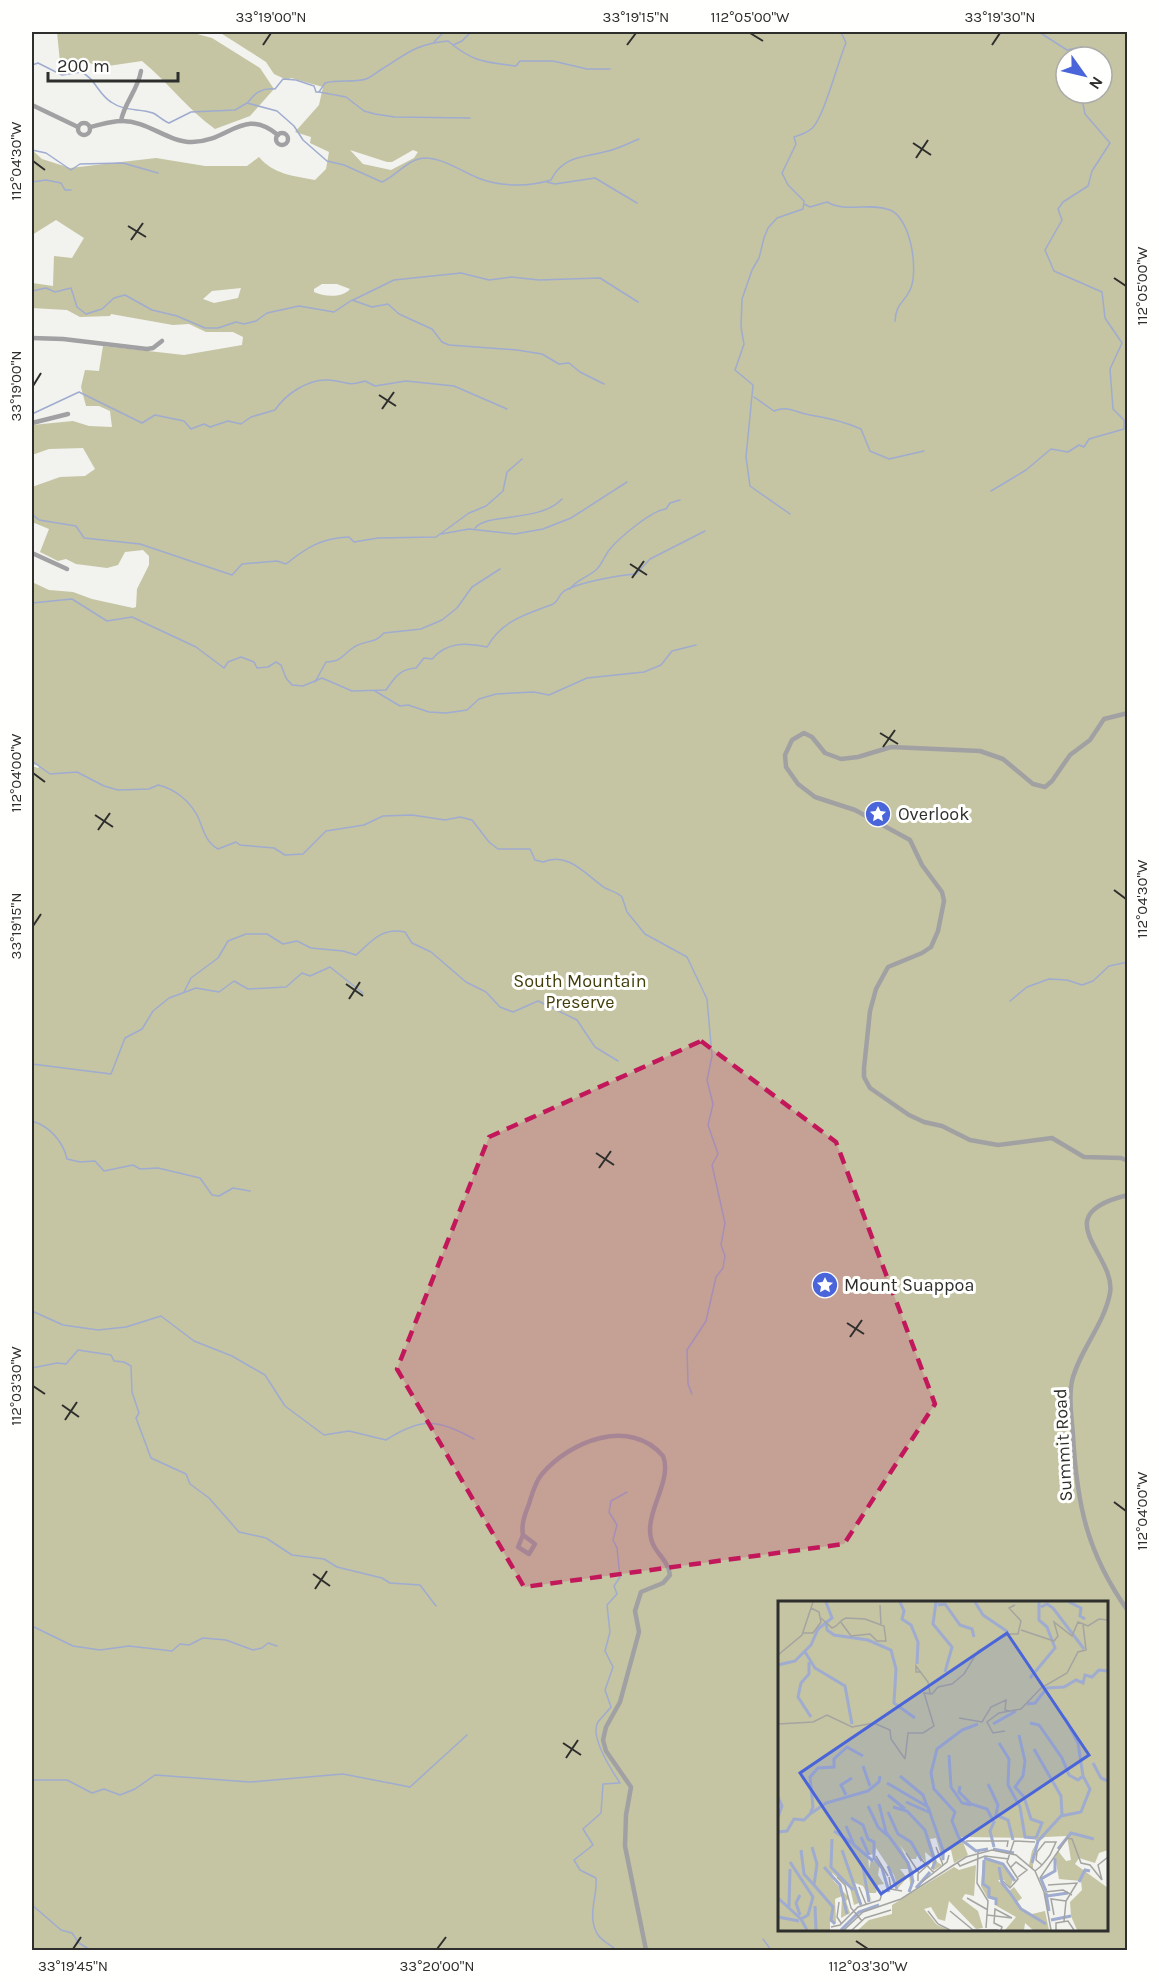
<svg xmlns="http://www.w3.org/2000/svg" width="1159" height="1982" viewBox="0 0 1159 1982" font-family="Karla,sans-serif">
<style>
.green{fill:#c5c4a3;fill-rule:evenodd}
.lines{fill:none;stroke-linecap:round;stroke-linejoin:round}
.stream{stroke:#9facd0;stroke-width:1.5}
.minor{stroke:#a1a1a3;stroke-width:4.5}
.marked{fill:#c2185b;fill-opacity:0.2;stroke:#c2185b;stroke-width:4.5;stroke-dasharray:12 8;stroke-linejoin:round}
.ticks{fill:none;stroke:#2e2e2d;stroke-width:2}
.labels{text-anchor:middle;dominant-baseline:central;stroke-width:6;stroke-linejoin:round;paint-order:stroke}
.poi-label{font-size:18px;fill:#2e2e2d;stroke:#fffffe;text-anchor:start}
.park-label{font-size:18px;fill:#423e0c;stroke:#fffffe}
.street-label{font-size:18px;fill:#2e2e2d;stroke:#fffffe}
.inset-river{fill:none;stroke:#9facd0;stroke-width:3}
.inset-road{fill:none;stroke:#a4a4a1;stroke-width:1.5}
.view{fill:#4965d9;fill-opacity:0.15;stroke:#4965d9;stroke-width:3}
.inset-edge{fill:none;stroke:#2e2e2d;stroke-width:3}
.neatline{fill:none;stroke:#2e2e2d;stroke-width:2}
.ticks-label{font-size:15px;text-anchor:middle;fill:#2e2e2d}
</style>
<rect width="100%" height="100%" fill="#f2f2ee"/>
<g class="green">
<path d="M57,32H190L212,38L260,68L274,89L250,116L215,129C187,109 168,82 142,61L101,67L84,61L60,62Z"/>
<path d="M219,32H1127V1950H32V766L38,768L40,766L32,764V582L49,590L73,592L92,599L133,608L136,607L137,589L149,565V556L143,550L125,552L118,565L107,568L76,564L66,559L58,561L40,552L49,529L32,522V487L60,477L85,476L95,469L83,448L49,449L32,455V425L73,421L89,426L112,427L110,411L99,406H86L81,387L85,370L99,371L103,346L184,355L242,345L243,337L233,332H206L189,324L173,325L111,314L110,316L80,317L67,310L32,308V283L53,286L54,256L72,258L84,238L56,220L32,235V150L42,159L70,168L156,158L205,166H247L259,157C273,174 293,176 315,180L326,169L329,152L310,143L311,137L295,132L319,105L323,87L291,78L287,80L274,74L266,62ZM1066,57H1102V93H1066ZM350,150L387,162H392L413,150L418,152L414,158L391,170L363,164ZM322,284H337L350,289C343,298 324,297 314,292V289ZM241,288L238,298L214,303L203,299L212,291ZM780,1602H1106V1930H780Z"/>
</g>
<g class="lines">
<g class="stream">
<path d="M1039,32L1067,50L1082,47L1093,57"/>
<path d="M434,42L444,32"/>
<path d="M453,45L462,41L471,32"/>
<path d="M32,65L38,63L62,75L81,72C95,78 98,94 111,102C125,112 139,108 153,113C159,116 163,121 169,123L191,112L235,110L247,103L277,111L294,126L303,140L327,161L344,165L382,182C398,175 408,158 426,158C445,159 461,171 478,178C500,187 529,187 551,180C563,155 584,158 608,151C618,149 629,143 639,139"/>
<path d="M319,92L346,97L364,111L375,114L395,117L470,118"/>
<path d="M248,102C256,92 262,88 275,89L283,79L296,80L314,86L316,92H319L325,83C338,79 353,83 366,79C371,77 377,72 382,69C408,53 416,44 448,41C473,62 484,62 516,66L520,61H553L587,69H610"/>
<path d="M32,150L46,153L71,170L80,164L123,163L158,173"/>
<path d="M32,182L46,180L61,183L65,190H71"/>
<path d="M547,182L555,184L595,178L637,203"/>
<path d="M804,204L810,207L827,202C846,213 870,202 890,210C911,218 919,272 910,290C904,303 896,303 895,321"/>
<path d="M32,291L46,288L55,292L71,288L77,307L86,314L102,309L114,298L125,295L152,310L177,316L205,328H218L236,322L244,324L256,321L267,313L299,306L334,312L352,300L372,307L388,304L399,314L432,329L442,342L449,345L517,350L542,354L559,364L569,363L580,372L604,384"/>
<path d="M353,300L394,280L461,273L489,280L511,277L539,280L600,278L638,302"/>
<path d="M754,397L774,411C790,405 795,413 810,415C829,418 843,421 861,429L870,451L889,459L924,451"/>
<path d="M32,414L79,392L142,423L155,415L184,421L191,429L204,424L210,427L228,421L241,424L251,417L275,410C285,395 307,379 328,380C347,381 345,387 365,381L375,386L406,381L454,386L507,409"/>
<path d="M991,491L1026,470L1051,449L1068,452L1079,445L1084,447L1089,439L1124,429V420L1113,409L1110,369L1122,343L1105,318L1102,292L1054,271L1045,250L1062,220L1058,209L1063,202L1088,186L1092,171L1110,143L1085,114L1083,104L1093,93"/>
<path d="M32,514L39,520L76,526L84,538L140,544L232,575L242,564L277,561L286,564C306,548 321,538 349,537L354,542L378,538L436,537L469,513L486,506L503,491L507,472L522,459"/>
<path d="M790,514L750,486L746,457L753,385L735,370L744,344L741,327L742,299L752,270L759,258L764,238L768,228L777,218L803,209L804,201L788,185L782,173L796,144L794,137C800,135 807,133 811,129C823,121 838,61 846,43L841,32"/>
<path d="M475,528C489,512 539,523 562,499"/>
<path d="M441,534L469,529L515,534L543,529L571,518L627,482"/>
<path d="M570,589C577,579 589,577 597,569C602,564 605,555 610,549C619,538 652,510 666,509L670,503L680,500"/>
<path d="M32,603L72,599L107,621L132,617L196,647L224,668L228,662L241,657L254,662L257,668L268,667L276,662L281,665L286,678L292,685L303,686L322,678L352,691L386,690C395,677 400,669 416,668L424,658L432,659C448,641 466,643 487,647C502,621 524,615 551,605C558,603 558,596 563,592C574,583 620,575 636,574L650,559L705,531"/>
<path d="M315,682L326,662C343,661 341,656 354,647C365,640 375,644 384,633L421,629L442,620L457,608L472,587L500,569"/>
<path d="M375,691L400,706L408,705L429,712L446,713L467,710L479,699L496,694L534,692L549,695L587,678L644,672L661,665L672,651L696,645"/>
<path d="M32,761L50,774L77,772L104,786L118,790L149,789L158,785C175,789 190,801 198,817C204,831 205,841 218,849L236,842L240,845L274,848L285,855L303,854L326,831L364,825L383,816L412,815L445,820L460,817L472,820L489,842L498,849H530L535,860L543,862C568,851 586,875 605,888C611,891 617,892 622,897L627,912L645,934L687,957L707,999L712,1056L707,1080L713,1104L708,1125L718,1154L712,1165L725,1223L721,1245L725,1256L723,1268L716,1277L706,1321L687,1350L688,1384L692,1394"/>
<path d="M184,992L191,978L218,958L228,941L246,934H267L283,944L297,941L311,948L343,951L356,955C372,941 382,927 405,932L412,943L431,952L466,982L486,992L500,1007L513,1012L538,1001L577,1020L595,1047L618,1061"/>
<path d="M1010,1001L1027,987L1049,979L1067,980L1082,985L1093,981L1109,966L1128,962"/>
<path d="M32,1064L111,1074L125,1038L142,1029L153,1011L169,998L196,988L219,992L234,981L248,989L286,987L302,973L310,976L330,967L363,993"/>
<path d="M32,1121C49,1126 63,1141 67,1159L80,1162L95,1161L104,1171L133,1165L140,1169L158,1168L200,1178L212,1195L219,1196L233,1188L250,1191"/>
<path d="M32,1311L63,1325L98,1330L126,1327L161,1316L194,1341L232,1356L265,1375L285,1406L324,1435L349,1431L386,1440C422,1417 439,1419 474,1439"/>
<path d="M32,1368L57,1363L66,1364L78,1350L111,1355L114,1361L124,1362L131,1366L132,1392L139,1413L136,1418L151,1458L186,1474L190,1484L209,1498L239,1532L266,1538L292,1555L324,1559L337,1567L382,1578L390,1583L420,1585L436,1606"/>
<path d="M32,1626L73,1646L100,1650L129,1646L172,1651L180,1644L189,1645L203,1638L226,1640L253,1650L262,1648L268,1643L277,1646"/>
<path d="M32,1780H67L92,1793L104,1789L120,1795L135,1789L155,1775L250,1782L343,1774L410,1787L467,1735"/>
<path d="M32,1905L61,1930L72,1933L79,1943L90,1950"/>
<path d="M763,1939L771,1950"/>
<path d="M616,1950C611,1945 602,1941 598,1935C586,1916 598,1896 596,1878L580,1870L574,1860L593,1845L583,1829L601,1813L603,1784L620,1783C612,1771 589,1736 598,1722C602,1717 607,1712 611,1707L605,1690L613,1667L605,1651L610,1632L607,1605L617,1594L614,1586L620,1577L617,1548L613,1540L617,1525L609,1512L611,1501L627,1492"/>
</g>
<g class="minor">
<path d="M32,105L78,127"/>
<path d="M121,121C124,103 138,90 141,71"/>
<circle cx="84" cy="129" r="6"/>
<path d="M90,127C100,125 111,121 121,121C147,120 167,142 192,142C229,142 243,106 278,135"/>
<circle cx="282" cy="139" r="6"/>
<path d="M32,338L63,339L147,349L153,348L162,341"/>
<path d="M32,423L68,414"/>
<path d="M32,553L67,569"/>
<path d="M1128,713L1104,719L1090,740L1070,755L1052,781L1045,787L1033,784L1003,759L980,751L891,747L858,757L841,759L825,753L812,737L804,733L792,740L785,755L786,767L798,784L815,797L855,810L910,840L922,865L942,892L944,901L938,931L931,947L922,953L888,967L876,989L870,1011L864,1068V1077L870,1088L909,1115L924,1122L942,1126L970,1140L998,1145L1052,1138L1084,1157L1121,1158L1128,1161"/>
<path d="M1128,1195C1043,1215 1117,1255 1110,1293C1104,1325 1079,1351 1072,1381C1068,1399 1072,1418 1073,1436C1077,1505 1087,1553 1128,1611"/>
<path d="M523,1535C521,1524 525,1514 529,1504C532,1494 535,1482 542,1474C570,1441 630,1417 663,1456C672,1478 650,1506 650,1529C650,1553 667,1555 670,1575L663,1583L641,1592L635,1611L639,1632L620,1702L606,1727L603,1740L606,1751L631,1787L626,1815L625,1846L646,1950"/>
<path d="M523,1535L535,1544L529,1554L518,1547Z"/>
</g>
</g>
<path class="marked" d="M701,1041L836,1142L935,1404L844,1544L524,1587L397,1369L489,1137Z"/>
<path class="ticks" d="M750,33L763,41M263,45L271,33M627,45L636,33M992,45L1000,33M913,143L931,155M916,158L928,140M33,161L45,170M128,226L146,237M131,240L143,223M1114,278L1126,286M33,386L41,373M379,395L396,406M382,409L394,392M630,564L647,575M632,578L644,561M880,733L898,744M883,747L895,730M33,773L45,782M95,815L113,827M98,830L110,813M1114,890L1126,899M33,926L41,914M346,984L363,996M349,999L360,982M596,1153L614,1165M599,1168L611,1151M847,1323L864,1334M850,1337L862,1320M33,1386L45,1394M62,1405L79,1417M65,1420L77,1402M1114,1502L1126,1511M313,1574L330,1586M315,1589L327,1571M563,1743L581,1755M566,1758L578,1740M856,1941L868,1949M73,1949L81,1937M437,1949L446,1937"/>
<defs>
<g id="sight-disc" transform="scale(1.35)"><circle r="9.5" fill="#4965d9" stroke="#fffffe"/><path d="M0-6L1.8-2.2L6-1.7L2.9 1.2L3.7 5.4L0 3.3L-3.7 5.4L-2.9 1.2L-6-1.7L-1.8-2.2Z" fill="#fff"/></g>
</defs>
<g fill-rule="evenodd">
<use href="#sight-disc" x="878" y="814"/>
<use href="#sight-disc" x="825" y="1285"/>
</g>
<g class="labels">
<g class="poi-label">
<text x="898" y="814">Overlook</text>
<text x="844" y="1285">Mount Suappoa</text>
</g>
<g class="park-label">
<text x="580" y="981">South Mountain<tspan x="580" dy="21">Preserve</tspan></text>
</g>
<g class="street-label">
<text transform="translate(1063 1445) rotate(-93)">Summit Road</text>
</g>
</g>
<g transform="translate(778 1601)">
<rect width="330" height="330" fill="#f2f2ee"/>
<path d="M0,1H330V249L321,252L317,262L301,257L297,263L330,287V329H299L293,315L292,301L304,289L303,280L281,278L277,256L280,250L288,260L293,259L289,235L267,236L261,240L255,251V269L251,264L254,250L259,241L256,237L183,236L190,254L176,262L173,249L167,250L165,261L158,237L152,238L159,261L164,264L155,270L154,257L147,251L148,262L140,252L138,258H132L122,244L136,272L133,288L130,268H122L129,277L120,287L116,274L98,247L97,253L90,254L91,268L93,259L102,262L100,274L106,283L100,284L98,292H91L94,301L85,285L77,282L83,301L76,304L72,287L54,272L55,279L71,297L68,300L72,312L63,317L64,295L57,298L58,322L52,321V329H0ZM213,258L228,266L236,276L232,287L226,279H220L230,291L236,286L244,297L239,301L244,307L254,313L267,310L271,329H255L247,322L246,329H227L238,316L217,304L218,298L209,296L203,285L205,260ZM198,264L196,295L187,293L184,298L200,310L205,327L198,328L171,300L167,320L160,318L153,306L146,308L159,324L171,329H80L91,319L114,313V304L176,266L181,269Z" fill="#c5c4a3"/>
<path class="inset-river" d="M122,1L126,10L124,18L133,24L140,41L139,63M158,1L155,23L174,46L167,71M197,1L205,14L230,31M291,1L303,7L302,15L307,18M160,4L167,3L182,24L194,28L196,36M263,6L269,3L275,7L306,48M48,22L49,29L56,34L90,39L113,49L118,68L116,102L137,117M27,51L37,67L67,85L74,123M31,61V73L23,82L20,96L33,116M0,64L17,60L33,44L40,28L54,17L48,1M252,77L277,47L269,26L261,19V1M249,103L257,102L269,87L286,86L298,79L305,82L307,74L314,76L321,69L330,70M287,117L300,142L305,175M252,122L261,124L284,157L291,174L300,179L305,175L312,188L303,211L283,215L260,240L254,262M200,123L184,129L159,148L153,172L156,188L177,211L174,220L181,237L198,250L210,248M215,123L238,110M241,134L247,160L245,175L237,186L246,196L253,218L264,222L258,237M221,142L231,158L230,184L242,206L247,236L258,237M256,148L283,195L284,214M171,154L173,186L184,202L193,204M315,162L323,177L330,180M85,165L92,185M122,175L145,194L149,205M109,182L150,206L165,249V259M210,183L220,204L218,214L230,219L235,239M182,185L181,191L193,203L209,208L216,221L212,230L216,246M68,194L63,184L74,177M110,194L127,208M0,196L4,205L0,216M128,201L153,212M101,203L108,231L130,262L135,280L131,291M90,205L100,226L110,235M115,206L129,210L147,229L157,261L154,268M110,211L120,233L133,241L144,260M32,213L48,202L90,190L101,181L102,175M73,217L85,224L90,238L96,241V257L104,267L111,291M68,225L76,244L95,260M56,230L74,242M0,231L9,230L16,218L26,219L32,213L35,206L32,176L40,167L56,166V158L69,146L85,155M83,236L91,254M54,238L53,266L75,289M34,246L39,263L36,284L55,306L53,319L57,323M215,248L236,252M280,248L293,232L316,238M23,249L26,273L36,284M64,249L83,304M206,257L225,263L237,280M206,259L205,283L211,287V296L218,298V304M12,261L35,296L30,314L23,318L29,329M110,265L119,288M46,266L62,284L69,313M85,266L91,301M221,266L224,282L232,292M301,281L307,269L312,270M138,287L152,271M268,290L263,278L277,270V257M232,292L243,308L268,323M268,292L271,310M269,295L290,292M0,297L23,318M37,305L38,329M11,306L12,268M22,314L18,302L22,294M0,316L21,320M273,319L293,315M63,329L81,311L101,304"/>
<path class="inset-road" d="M102,4L103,24M43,17L54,27L58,25L64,19L68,17L87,18L106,25L108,40H99L92,33L73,35L62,20M243,29L276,40L280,35L276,21L294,35L300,21L310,25L321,18L330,19M25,32H35L43,21L41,11L33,7M0,54L24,34L35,1M142,71H138V65L150,81L152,92M181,117L204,121L213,106L228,99L227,109L231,110M0,123L35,121L49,114L74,126L96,122L112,129L113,138L127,158M227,130L215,132L209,121L221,112L243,108L263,87L289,72L300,51L308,49L305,23M127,158L130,132H145L156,125L146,92L154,93L160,86L174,83L186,73L200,50L231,33H240L243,20L231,7L237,4M188,240H230L229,246M158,246L165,264M200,251L199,282L210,300L208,327M128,252L141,272M98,255L110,275M142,257L156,272M179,261L182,265L207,255L231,258M233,266L238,261L249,269L240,276M257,270L262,266L264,264L269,258L272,254L278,241H267L259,251L258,259L264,264M59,276L67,284L73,307L84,320M111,276L113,288L124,290M262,277L289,237L294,238L303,262L312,264L324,279L320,264L330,256M140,280V273L154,260M225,280L232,287L240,278L229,261L236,240L257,241M144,281L169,261L171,254M270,284L299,282L288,300M81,286L88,303M267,291L285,289L294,294M189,297L210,309M61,301L59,316L63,322M150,310L160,323L172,329M172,310L195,329M209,314L234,317M276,314L273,298L288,300M286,320L288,300M53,326L62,324L80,306L102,299L105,289M66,329L85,311L123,298L188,256L214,249L238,254L257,270L266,291L273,329M74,329L87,317L113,309M195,329H220M223,329L224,326L216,322L217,308L234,317M278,329V322L290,320L296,329"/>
<path class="view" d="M229,32L311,154L103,293L22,172Z"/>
<rect width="330" height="330" class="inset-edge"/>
</g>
<rect width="1159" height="1982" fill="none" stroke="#fffffe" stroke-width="66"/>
<g transform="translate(1084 75) rotate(124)"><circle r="28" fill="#fffffe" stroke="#ababaa" stroke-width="1.5"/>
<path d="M0-4.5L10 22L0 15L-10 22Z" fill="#4965d9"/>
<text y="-9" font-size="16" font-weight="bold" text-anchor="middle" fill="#2e2e2d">N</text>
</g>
<path d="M48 72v9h130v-9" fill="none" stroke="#2e2e2d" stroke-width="3"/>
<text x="57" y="72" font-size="18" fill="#2e2e2d" stroke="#fffffe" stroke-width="4.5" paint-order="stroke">200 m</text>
<rect x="33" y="33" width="1093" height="1916" class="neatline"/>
<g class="ticks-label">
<text x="271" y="22">33°19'00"N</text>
<text x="636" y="22">33°19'15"N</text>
<text x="750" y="22">112°05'00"W</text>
<text x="1000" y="22">33°19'30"N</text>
<text transform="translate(16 161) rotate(-90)" y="5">112°04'30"W</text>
<text transform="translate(1142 286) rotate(-90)" y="5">112°05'00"W</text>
<text transform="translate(16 386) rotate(-90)" y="5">33°19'00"N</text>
<text transform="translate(16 773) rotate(-90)" y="5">112°04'00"W</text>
<text transform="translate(1142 899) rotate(-90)" y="5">112°04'30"W</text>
<text transform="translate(16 926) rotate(-90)" y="5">33°19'15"N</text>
<text transform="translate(16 1386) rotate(-90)" y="5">112°03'30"W</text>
<text transform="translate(1142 1511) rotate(-90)" y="5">112°04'00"W</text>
<text x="73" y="1971">33°19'45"N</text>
<text x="437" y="1971">33°20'00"N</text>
<text x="868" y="1971">112°03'30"W</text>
</g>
</svg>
